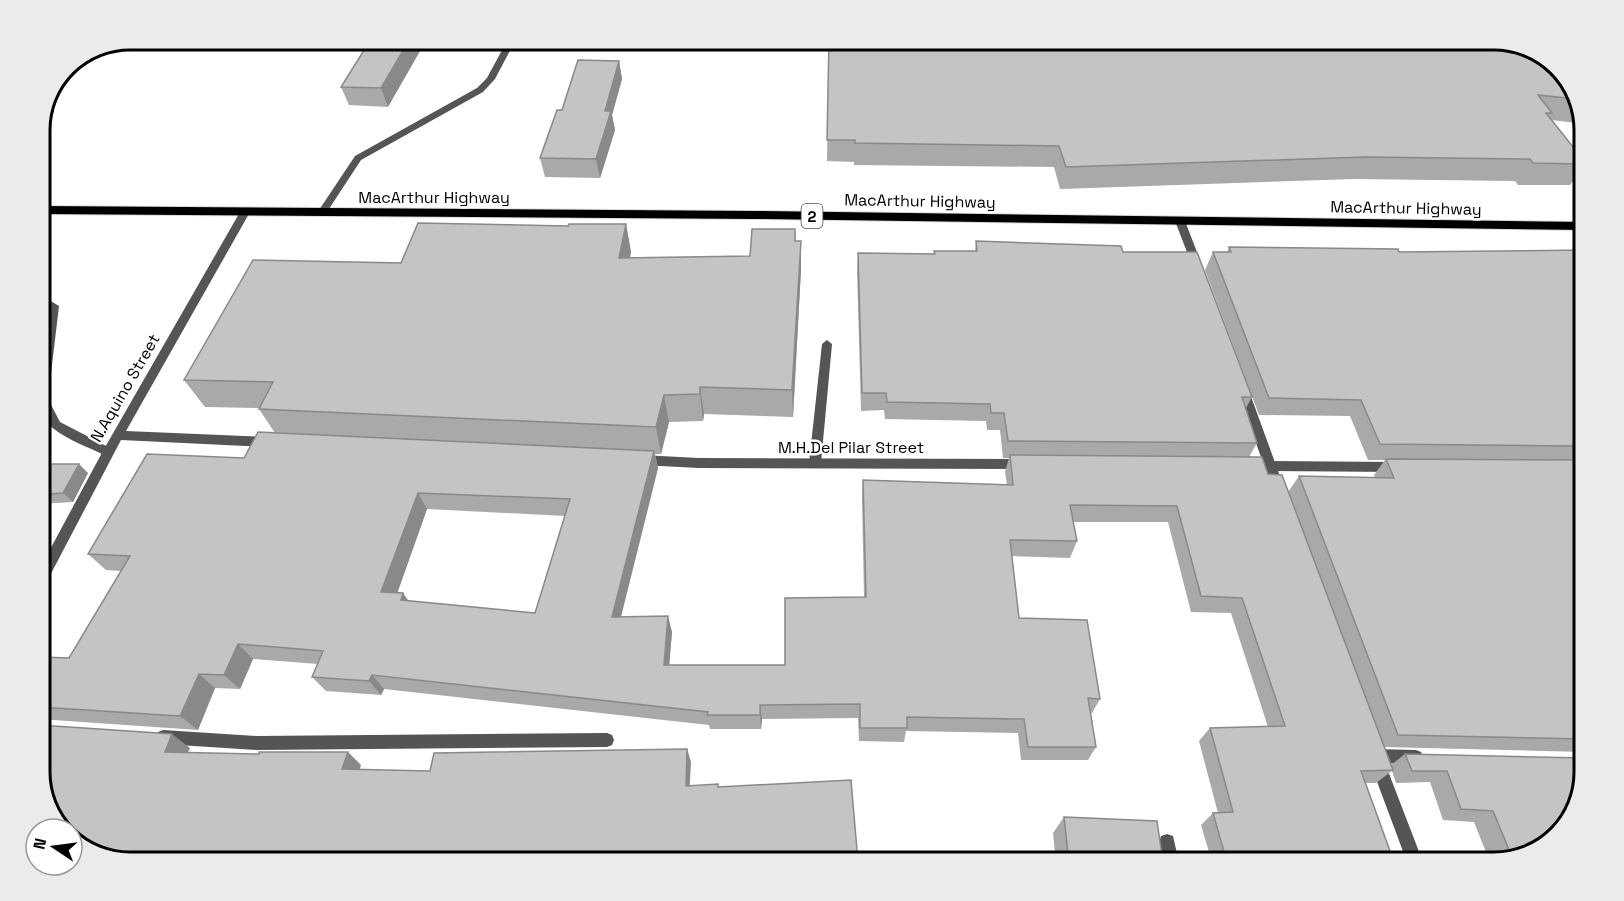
<svg xmlns="http://www.w3.org/2000/svg" width="1624" height="901" viewBox="0 0 1624 901" font-family="'Space Grotesk',sans-serif">
<style>
.lines{fill:none;stroke-linecap:round;stroke-linejoin:round}
.trunk-casing{stroke:#dbdbdb;stroke-width:2}
.service{fill:#555;fill-rule:evenodd}
.minor{fill:#555;fill-rule:evenodd}
.tertiary{fill:#555;fill-rule:evenodd}
.trunk{fill:#000;fill-rule:evenodd}
.wall{fill:#a9a9a9;fill-rule:evenodd}
.shaded-wall{fill:#898989}
.building{fill:#c4c4c4;stroke:#898989;stroke-width:1.5;fill-rule:evenodd}
.labels{text-anchor:middle;dominant-baseline:central;stroke-width:5;stroke-linejoin:round;paint-order:stroke}
.shield{fill:#fff;stroke:#4c4c4c;stroke-width:1.5}
.shield-label{font-size:15px;font-weight:bold;fill:#000}
.street-label{font-size:16px;fill:#000;stroke:#fff}
.rim{fill:none;stroke:#000;stroke-width:3}
</style>
<rect width="100%" height="100%" fill="#fff"/>
<g class="lines">
<g class="trunk-casing">
<path id="trunk" d="M39,206L755,211L1585,222V230L755,219L39,214Z"/>
</g>
<g class="service">
<path d="M508,39H516L495,79L483,92L361,160L325,215H319L317,213L355,156L477,88L487,78Z"/>
<path d="M46,109L53,110L54,112L50,115L44,113Z"/>
<path d="M39,294L59,306L48,399L60,422L112,449L114,452L112,455H104C88,447 68,440 54,429C27,410 45,337 48,308L39,303Z"/>
<path d="M827,340L832,344L821,463L819,466H811L809,463L822,344Z"/>
<path d="M1167,834L1173,836L1179,862H1163L1159,842L1161,836Z"/>
</g>
<g class="minor">
<path d="M245,209L250,212L126,431L267,437L271,439L273,442L271,445L267,447L121,440L44,587L39,589V570L104,449L240,212Z"/>
<path d="M641,455L699,458L1022,459L1026,461L1028,464L1026,467L1022,469L699,468L641,465L637,463L635,460L637,457Z"/>
<path d="M1262,461L1394,462L1398,464L1400,467L1398,470L1394,472L1262,471L1258,469L1256,466L1258,463Z"/>
<path d="M163,730L257,736L607,733L612,735L614,740L612,745L607,747L257,750L163,744L158,742L156,737L158,732Z"/>
<path d="M1375,749L1416,750L1421,752L1423,757L1421,762L1416,764L1375,763L1370,761L1368,756L1370,751Z"/>
</g>
<g class="tertiary">
<path d="M1180,218L1185,221L1202,265L1201,267H1193L1192,265L1175,221Z"/>
<path d="M1243,387L1249,391L1285,490L1283,494H1275L1273,490L1237,391Z"/>
<path d="M1378,756L1383,758L1423,862H1407L1370,763L1373,758Z"/>
</g>
<use href="#trunk" class="trunk"/>
</g>
<g class="wall">
<path d="M371,39L388,107L349,105L341,87Z"/>
<path d="M829,39L1570,80L1585,124L1551,120L1585,162V165L1570,185H1518L1515,181L1354,179L1060,189L1054,167L854,165V162L827,161Z"/>
<path d="M619,61L622,79L612,115L615,130L600,178L545,177L540,158L562,110Z"/>
<path d="M626,224L631,252L630,258L750,256L795,229L796,241H801V269L793,417L704,414L703,421L669,422L661,454H655L658,468L621,617L672,632L669,665H785L864,597L862,497L863,480L1007,485L1005,472L1009,458H1003L1000,430H987L986,421L885,419L884,410L861,411L857,271L858,253L934,254V251H975L976,241L1123,252L1252,397L1246,408L1257,443L1249,457L1288,492L1299,476L1375,478L1374,475L1385,460H1368L1350,416L1259,415L1205,270L1213,252H1227L1229,247L1399,252L1585,250V752L1384,747L1391,765L1405,754L1585,758L1540,850L1495,862H1490L1474,822L1443,820L1430,782L1396,783L1392,771L1376,783H1366L1394,862H1212L1201,825L1213,813H1218L1199,741L1210,728L1268,727L1231,613L1191,612L1168,522H1073L1077,541L1070,558L1012,556L1019,618L1100,699L1092,713H1091L1096,747L1088,760H1021L1018,733L906,731L904,742L859,741L858,718L762,719L761,729H710L709,725L384,689L381,695L326,691L312,677L318,664L253,659L240,689L215,688L198,730L39,719V662L69,658L121,571L106,570L88,554L244,458L275,433L259,409V408L205,407L184,380L401,263L568,226ZM427,509L565,516L535,613L408,601L403,593H397Z"/>
<path d="M39,464L88,473L73,502L39,504Z"/>
<path d="M1064,817L1163,862H1056L1053,833Z"/>
</g>
<g class="shaded-wall">
<path d="M410,39H427L388,107L381,88Z"/>
<path d="M619,61L622,79L612,115L615,130L600,178L596,159L605,111Z"/>
<path d="M626,224L631,252L625,286L619,258Z"/>
<path d="M801,241V269L793,417L792,390Z"/>
<path d="M700,387L704,414L703,421L700,394Z"/>
<path d="M664,395L669,422L661,454L656,427Z"/>
<path d="M654,451L658,468L617,632L612,617Z"/>
<path d="M79,464L88,473L73,502L63,493Z"/>
<path d="M418,493L427,509L392,608L381,592Z"/>
<path d="M403,593L414,609L401,600Z"/>
<path d="M668,616L672,632L668,680L664,665Z"/>
<path d="M238,644L253,659L240,689L224,675Z"/>
<path d="M199,674L215,688L198,730L180,716Z"/>
<path d="M372,675L384,689L381,695L369,681Z"/>
<path d="M760,705L762,719L761,729L760,715Z"/>
<path d="M172,734L190,748L183,764L165,752Z"/>
<path d="M687,749L691,762L689,798L686,786Z"/>
<path d="M348,752L361,765L356,782L342,769Z"/>
</g>
<g class="building">
<path d="M371,39H410L381,88L341,87Z"/>
<path d="M829,39H1494L1539,51L1570,80L1576,99L1538,95L1552,113H1546L1585,162V164L1533,163L1530,159L1365,157L1066,167L1059,146L855,143V140H827Z"/>
<path d="M578,60L619,61L605,111H611L596,159L540,158L557,110H562Z"/>
<path d="M418,223L568,226L569,224H626L619,258L750,256L752,229H795V241H801L792,390L700,387V394L664,395L656,427L259,409L273,382L184,380L253,260L401,263Z"/>
<path d="M976,241L1121,246L1123,252H1197L1252,397H1242L1257,443L1008,441L1004,413H991L990,404L887,402L886,393H862L858,253L935,254L934,251H977Z"/>
<path d="M1229,247L1398,249L1399,252L1585,250V446L1380,444L1361,400L1269,398L1213,252H1231Z"/>
<path d="M258,432L654,451L612,617L668,616L664,665H785V598L866,597L863,480L1013,485L1010,455L1262,457L1268,474L1282,475L1393,770L1361,771L1394,862H1227L1213,813L1233,812L1210,728L1285,726L1242,598L1201,596L1177,506L1070,505L1077,541L1010,540L1019,618L1087,620L1100,699L1088,698L1096,747H1028L1024,719L907,717V728H860V704L760,705V715H707L708,712L372,675L369,681L312,677L323,651L238,644L224,675L199,674L180,716L39,707V662L42,657L69,658L130,556L88,554L147,454L244,458ZM418,493L570,499L535,613L401,600L403,593L381,592Z"/>
<path d="M1386,459L1585,460V739L1398,735L1299,476L1394,478Z"/>
<path d="M39,464H79L63,493L39,495Z"/>
<path d="M39,725L172,734L165,752L259,754V752H348L342,769L430,771L434,753L687,749L686,786L718,784V787L851,780L858,862H130L85,850L72,837V829H63L51,817L39,777Z"/>
<path d="M1405,754L1585,758V772L1573,816L1540,850L1512,857L1493,811L1461,809L1447,771H1412Z"/>
<path d="M1064,817L1157,821L1163,862H1069Z"/>
</g>
<g class="labels">
<rect class="shield" x="801.5" y="204" width="21" height="24" rx="4.5"/>
<g class="shield-label">
<text x="812" y="216">2</text>
</g>
<g class="street-label">
<text x="434" y="197">MacArthur Highway</text>
<text transform="translate(920 201) rotate(1)">MacArthur Highway</text>
<text transform="translate(1406 208) rotate(1)">MacArthur Highway</text>
<text transform="translate(125 388) rotate(-60)">N.Aquino Street</text>
<text x="851" y="447">M.H.Del Pilar Street</text>
</g>
</g>
<path d="M0 0H1624V901H0ZM130 50H1494A80 80 0 0 1 1574 130V772A80 80 0 0 1 1494 852H130A80 80 0 0 1 50 772V130A80 80 0 0 1 130 50Z" fill="#ebebeb" fill-rule="evenodd"/>
<path class="rim" d="M130 50H1494A80 80 0 0 1 1574 130V772A80 80 0 0 1 1494 852H130A80 80 0 0 1 50 772V130A80 80 0 0 1 130 50Z"/>
<g transform="translate(54 847) rotate(283)"><circle r="28" fill="#ffffff" stroke="#999999" stroke-width="1.5"/>
<path d="M0-4.5L10 22L0 15L-10 22Z" fill="#000000"/>
<text y="-9" font-size="16" font-weight="bold" text-anchor="middle" fill="#000000">N</text>
</g>
</svg>
